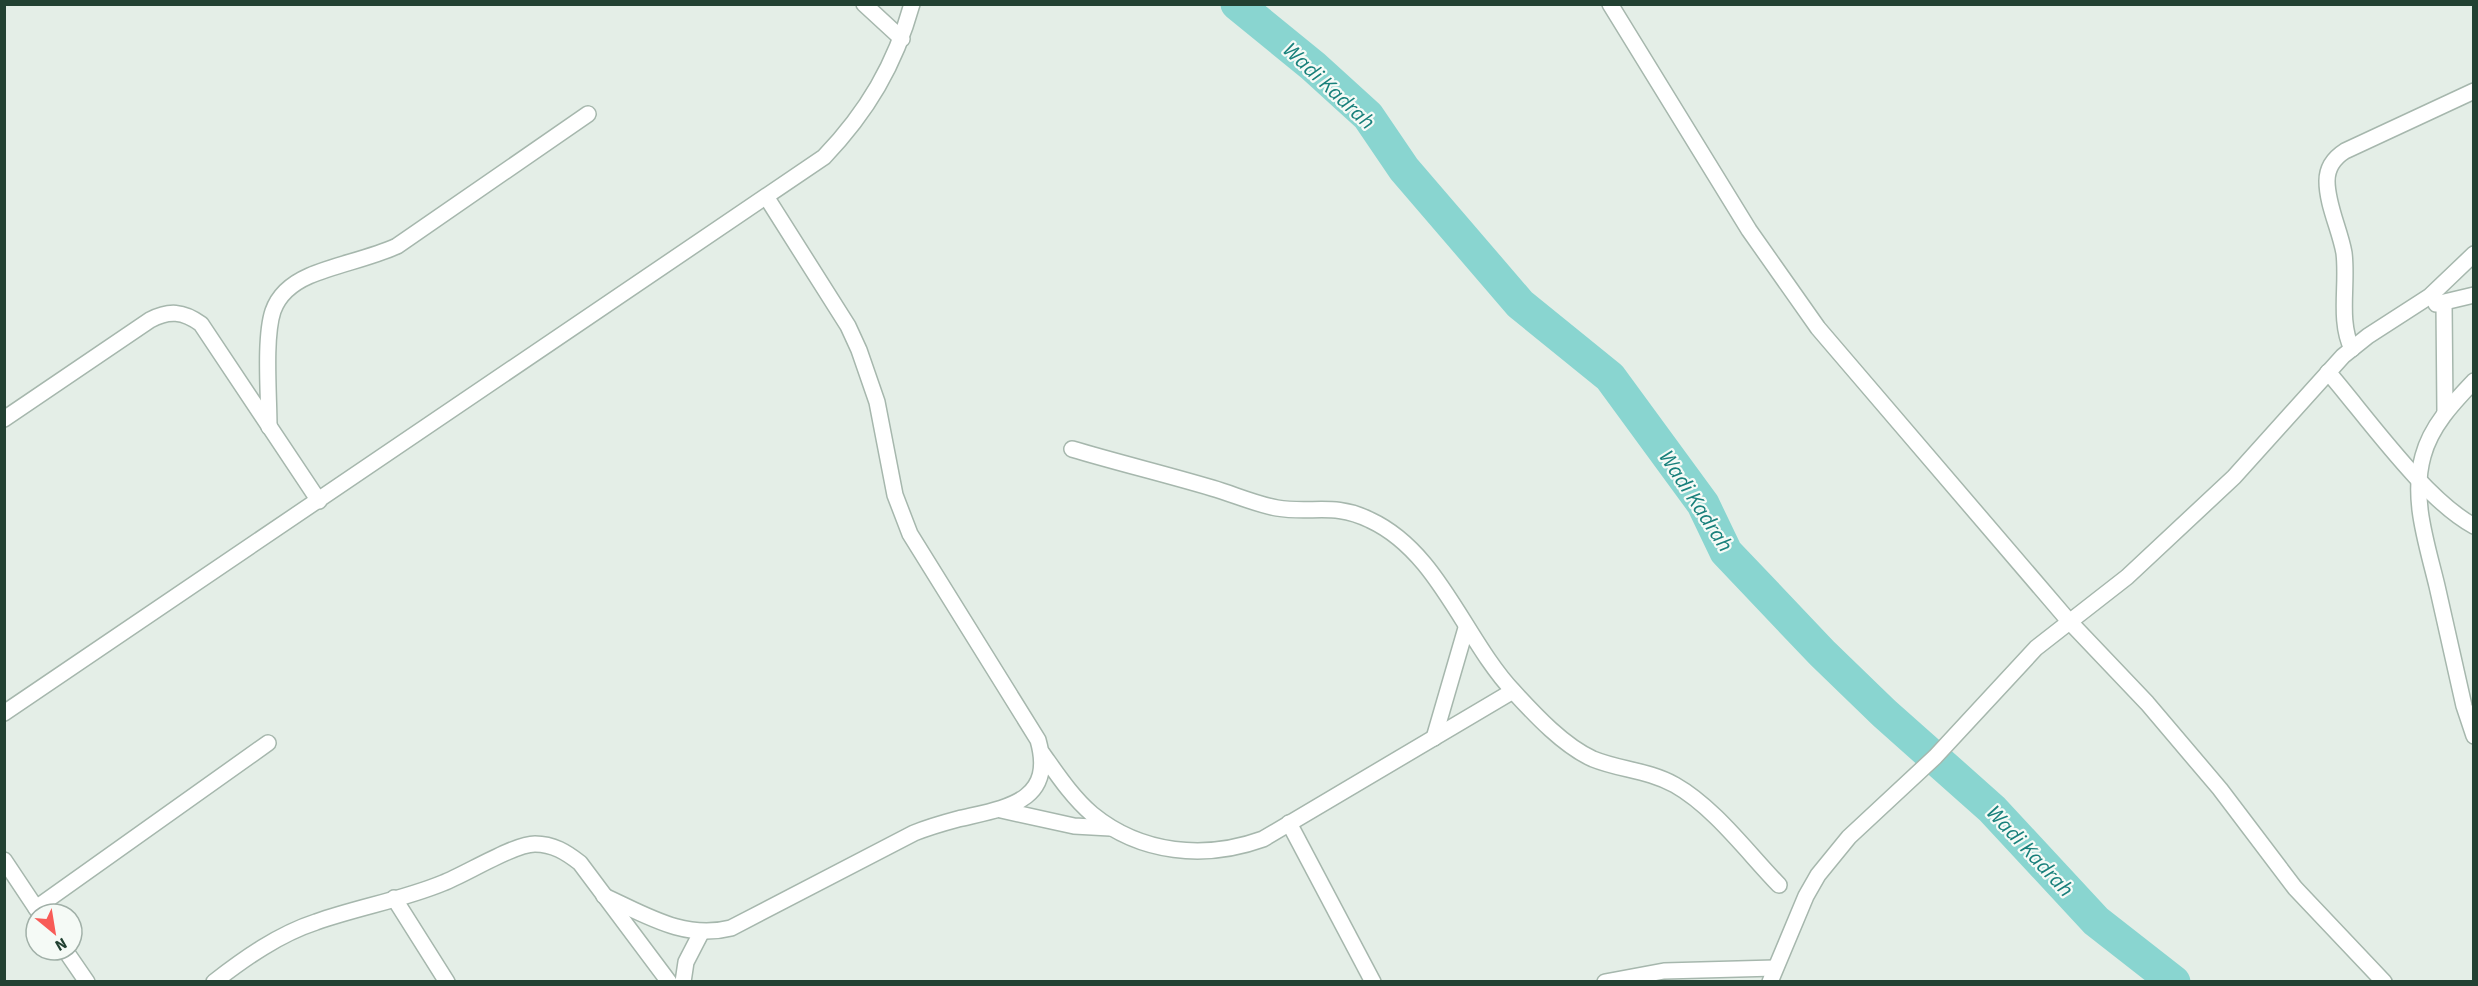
<svg xmlns="http://www.w3.org/2000/svg" width="2478" height="986" viewBox="0 0 2478 986" font-family="'Source Sans 3',sans-serif">
<style>
.lines{fill:none;stroke-linecap:round;stroke-linejoin:round}
.river{stroke:#89d5d0;stroke-width:33}
.minor-casing{stroke:#a6b7ad;stroke-width:18}
.minor{stroke:#fff;stroke-width:15}
.labels{text-anchor:middle;dominant-baseline:central;stroke-width:4.5;stroke-linejoin:round;paint-order:stroke}
.water-label{font-size:22px;font-style:italic;fill:#18807b;stroke:#f5faf6}
</style>
<rect width="100%" height="100%" fill="#e4eee7"/>
<g class="lines">
<path class="river" d="M1237,4L1313,66L1368,116L1404,169L1520,304L1610,377L1703,504L1726,552L1822,653L1884,713L1992,809L2096,921L2174,982"/>
<g class="minor-casing">
<g id="minor">
<path d="M864,4L902,39"/>
<path d="M1610,4L1749,230L1818,328L2068,620L2147,703L2220,789L2295,888L2384,982"/>
<path d="M2444,303L2445,413"/>
<path d="M2436,304L2474,295"/>
<path d="M2352,349C2338,320 2348,285 2344,253C2340,230 2327,205 2327,181C2327,168 2334,158 2345,151L2474,91"/>
<path d="M2328,372C2366,416 2425,500 2474,526"/>
<path d="M2474,381C2453,403 2431,426 2423,456C2411,499 2427,544 2437,586C2446,626 2455,666 2464,706L2474,736"/>
<path d="M4,419L150,320C169,310 183,311 201,324L319,501"/>
<path d="M269,427C269,396 264,338 273,311C279,294 293,283 309,276C337,264 368,259 397,246L588,114"/>
<path d="M1072,449C1119,463 1165,474 1212,488C1233,494 1255,504 1277,508C1312,514 1334,502 1370,520C1439,552 1464,639 1514,692C1535,715 1564,746 1593,759C1620,770 1648,770 1675,785C1714,807 1748,853 1779,885"/>
<path d="M4,713L824,157C867,112 895,65 912,4"/>
<path d="M1434,738L1466,628"/>
<path d="M1042,753C1057,774 1072,797 1092,814C1141,854 1205,860 1263,839L1513,691"/>
<path d="M1001,810L1074,826L1110,828"/>
<path d="M1289,823L1373,982"/>
<path d="M4,860L40,914"/>
<path d="M604,896C646,915 684,940 731,928L914,833C929,827 943,823 958,819C1004,808 1056,803 1038,740L910,534L895,495L877,402L859,350L848,326L767,198"/>
<path d="M394,898L447,982"/>
<path d="M36,908L268,743"/>
<path d="M65,950L87,982"/>
<path d="M214,982C245,958 279,934 316,922C358,907 402,900 443,883C466,874 514,844 535,844C553,844 566,852 580,863L669,982"/>
<path d="M683,982L686,962L701,933"/>
<path d="M1605,982L1664,971L1775,968"/>
<path d="M1770,982L1806,896L1818,875L1849,837L1935,757L2036,648L2127,577L2234,477L2343,356L2368,336L2430,296L2474,254"/>
</g>
</g>
<use href="#minor" class="minor"/>
</g>
<g class="labels">
<g class="water-label">
<text transform="translate(1329 86) rotate(43)">Wadi Kadrah</text>
<text transform="translate(1696 501) rotate(57)">Wadi Kadrah</text>
<text transform="translate(2030 851) rotate(47)">Wadi Kadrah</text>
</g>
</g>
<rect width="2478" height="986" fill="none" stroke="#224132" stroke-width="12"/>
<g transform="translate(54 932) rotate(150)"><circle r="28" fill="#f5faf6" stroke="#a1b0a8" stroke-width="1.5"/>
<path d="M0-4.5L10 22L0 15L-10 22Z" fill="#f85b57"/>
<text y="-9" font-size="16" font-weight="bold" text-anchor="middle" fill="#224132">N</text>
</g>
</svg>
